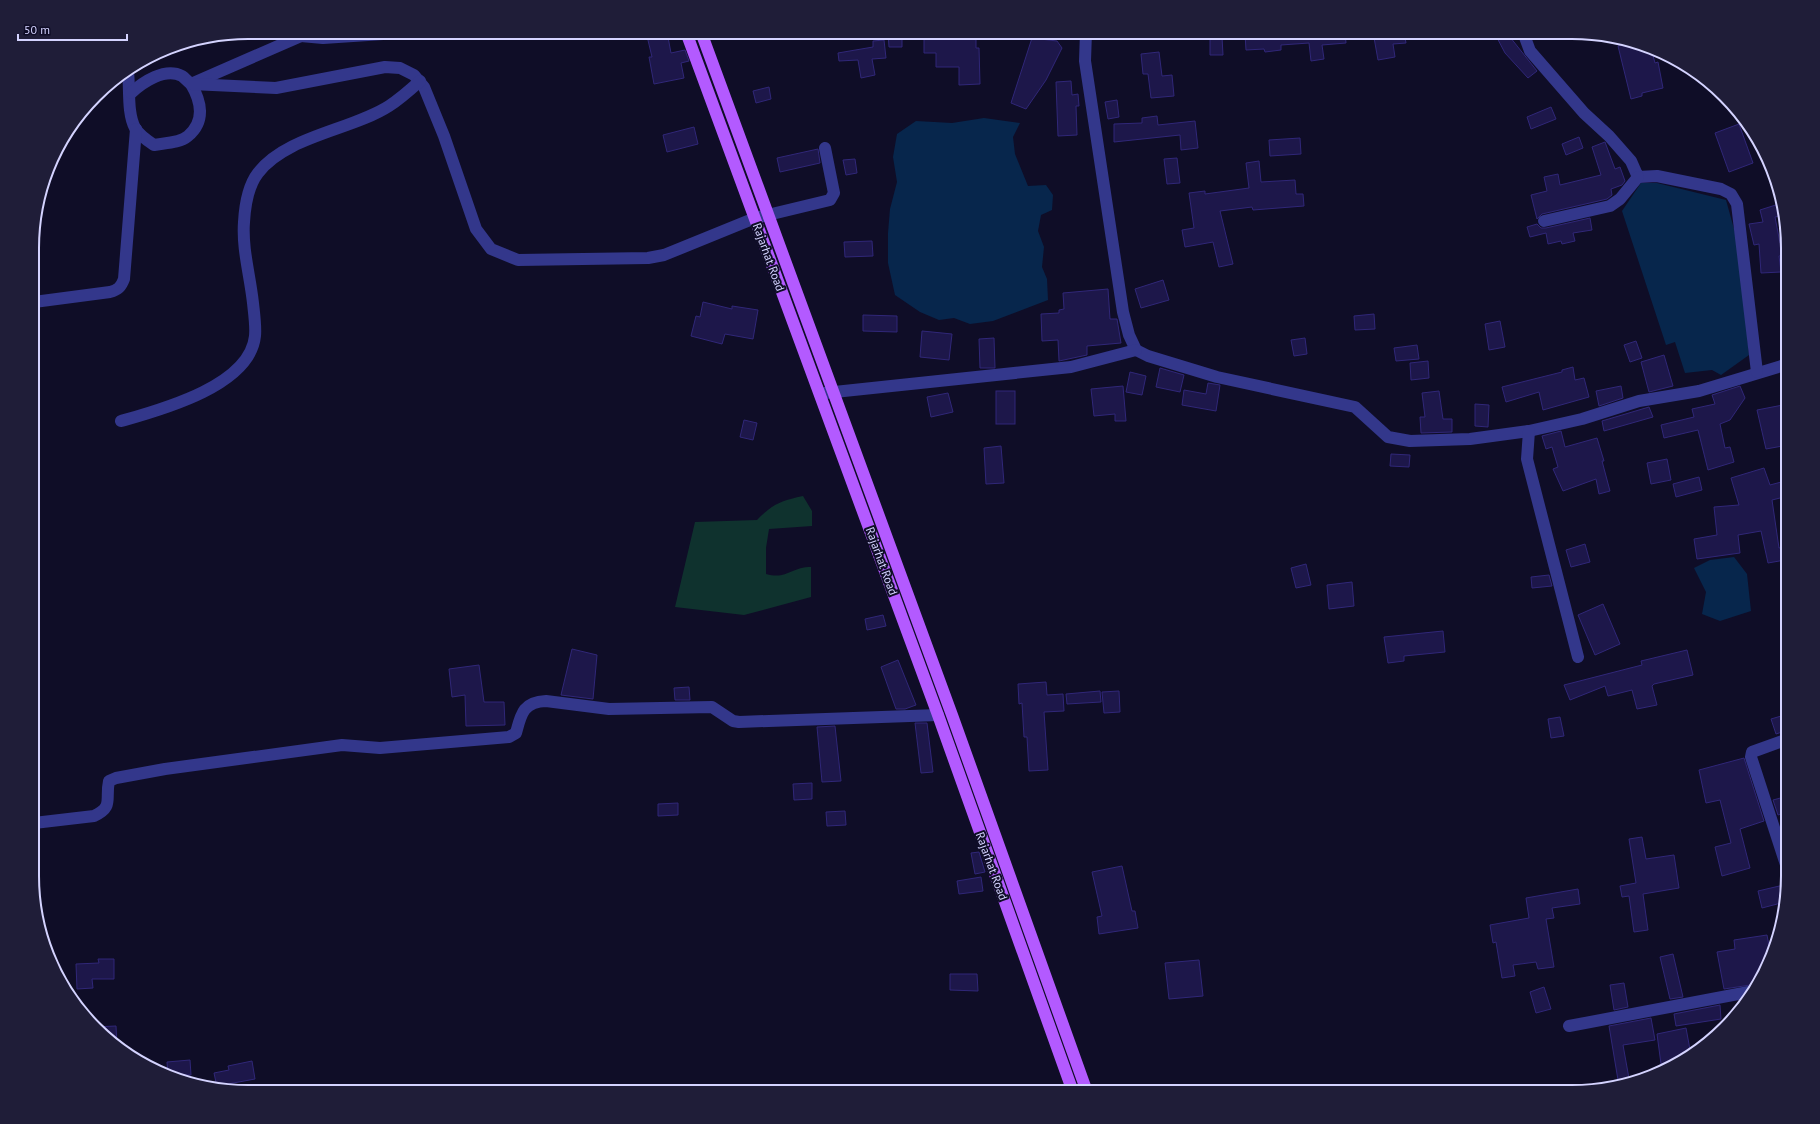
<svg xmlns="http://www.w3.org/2000/svg" width="1820" height="1124" viewBox="0 0 1820 1124" font-family="'PT Sans',sans-serif">
<style>
.green{fill:#0f322e}
.water{fill:#07264c}
.building{fill:#1d174a;stroke:#302778}
.lines{fill:none;stroke-linecap:round;stroke-linejoin:round}
.minor{stroke:#33378b;stroke-width:12}
.major{stroke:#b35aff;stroke-width:12}
.labels{text-anchor:middle;dominant-baseline:central;stroke-width:4;stroke-linejoin:round;paint-order:stroke}
.street-label{font-size:12px;fill:#d4d3ff;stroke:#0f0d27}
.rim{fill:none;stroke:#d4d3ff;stroke-width:2}
</style>
<rect width="100%" height="100%" fill="#0f0d27"/>
<path class="green" d="M803,496L812,511V526L769,529L766,548V574C787,580 791,567 811,567V597L744,615L675,607L695,522L757,520C773,504 780,501 803,496Z"/>
<g class="water">
<path d="M984,118L1020,123L1013,137L1015,154L1028,186L1046,185L1053,195L1052,210L1041,215L1038,231L1044,247L1042,267L1047,279L1048,300L993,321L970,324L954,318L939,320L920,312L895,295L888,263V233L890,209L897,182L893,157L897,134L916,121L952,123Z"/>
<path d="M1641,183H1657L1726,200L1739,247L1749,355L1721,375L1712,370L1685,373L1675,342L1666,345L1622,211Z"/>
<path d="M1734,557L1747,574L1751,611L1720,621L1702,614L1706,592L1694,568L1710,560Z"/>
</g>
<g class="building">
<path d="M667,32L671,53L685,50L689,61L681,63L684,78L654,84L649,57H652L647,36Z"/>
<path d="M888,32H902V47H889Z"/>
<path d="M936,32H957V35L976,34V48H979L980,84L959,85V67H936V53H924V35H936Z"/>
<path d="M1262,32H1345L1346,43L1322,45L1324,59L1311,61L1309,43L1281,45V50L1265,52L1264,49L1246,50L1245,34H1262Z"/>
<path d="M1373,32H1404L1406,43L1393,44L1395,57L1378,60Z"/>
<path d="M1494,32H1506L1537,71L1528,78L1505,53Z"/>
<path d="M1222,37L1223,55H1210V38Z"/>
<path d="M1032,38L1057,41L1062,48L1046,80L1026,109L1011,103Z"/>
<path d="M884,40L886,58L872,59L875,75L861,78L858,60L839,61L838,53L873,47V41Z"/>
<path d="M1631,42L1641,43L1651,48L1655,63L1658,62L1663,88L1642,93V96L1631,99L1618,46Z"/>
<path d="M1159,52L1162,76L1172,75L1174,96L1151,98L1148,74H1143L1141,54Z"/>
<path d="M1071,81L1072,95L1078,94L1079,106H1076L1077,135L1058,136L1056,82Z"/>
<path d="M769,87L771,99L756,103L753,91Z"/>
<path d="M1117,100L1119,117L1108,119L1105,102Z"/>
<path d="M1551,107L1556,119L1531,129L1527,117Z"/>
<path d="M1157,116L1158,125L1195,121L1198,148L1181,150L1180,135L1114,142V124L1142,123V118Z"/>
<path d="M1739,124L1753,163L1729,172L1715,133Z"/>
<path d="M694,127L698,144L667,152L663,135Z"/>
<path d="M1579,137L1583,148L1566,155L1562,144Z"/>
<path d="M1300,138L1301,154L1270,156L1269,140Z"/>
<path d="M1605,142L1615,169L1620,167L1625,181L1622,185L1611,189L1612,195L1607,199L1542,214L1537,219L1531,195L1547,191L1544,177L1558,174L1560,185L1601,175L1592,147Z"/>
<path d="M818,149L820,163L780,172L777,158Z"/>
<path d="M1177,158L1180,183L1167,184L1164,159Z"/>
<path d="M855,159L857,173L846,175L843,160Z"/>
<path d="M1259,161L1261,182L1295,180L1296,194H1303L1304,206L1253,210L1252,207L1220,211L1233,264L1219,267L1213,242L1185,247L1182,230L1194,228L1189,193L1205,191V194L1249,188L1246,163Z"/>
<path d="M1782,203L1784,215L1775,217L1780,243L1786,242L1788,254L1779,256L1781,272L1761,273L1759,244L1754,245L1749,224L1763,222L1760,210Z"/>
<path d="M1590,218L1592,230L1573,233L1575,241L1562,244L1561,241L1548,244L1546,233L1530,237L1527,227L1537,224L1541,228H1546Z"/>
<path d="M872,241L873,256L845,257L844,242Z"/>
<path d="M1163,280L1169,300L1141,308L1135,289Z"/>
<path d="M1108,289L1110,319H1117L1121,343L1087,346V355L1059,361L1058,340L1042,341L1041,314L1059,313V310L1064,309L1063,293Z"/>
<path d="M703,302L732,309V306L758,310L753,339L725,334L722,344L691,336L696,316L700,317Z"/>
<path d="M1374,314L1375,329L1355,330L1354,316Z"/>
<path d="M863,315L897,316V332L863,331Z"/>
<path d="M1500,321L1505,347L1489,350L1485,324Z"/>
<path d="M922,331L952,334L949,360L920,357Z"/>
<path d="M994,338L995,368H980L979,339Z"/>
<path d="M1305,338L1307,354L1294,356L1291,340Z"/>
<path d="M1636,341L1642,358L1630,362L1624,345Z"/>
<path d="M1417,345L1419,359L1396,361L1394,348Z"/>
<path d="M1664,355L1673,386L1649,392L1641,362Z"/>
<path d="M1428,361L1429,378L1411,380L1410,363Z"/>
<path d="M1573,367L1575,380L1584,378L1589,397L1543,410L1539,392L1506,402L1502,387L1562,372V370Z"/>
<path d="M1160,368L1184,375L1180,392L1156,387Z"/>
<path d="M1130,372L1146,376L1142,395L1126,392Z"/>
<path d="M1208,383L1220,385L1216,411L1182,405L1184,390L1206,394Z"/>
<path d="M1123,386L1126,421H1115V414L1094,416L1091,389Z"/>
<path d="M1621,386L1623,398L1599,406L1596,391Z"/>
<path d="M1740,386L1745,398L1730,420L1720,424L1725,448L1730,447L1734,462L1708,470L1698,430L1664,438L1661,425L1694,417L1692,409L1715,404L1712,395Z"/>
<rect x="996" y="391" width="19" height="33"/>
<path d="M1439,391L1443,419H1452V432L1421,433L1420,417H1425L1422,393Z"/>
<path d="M948,393L953,412L931,417L927,397Z"/>
<path d="M1475,404L1489,405L1488,427L1475,426Z"/>
<path d="M1788,404V445L1766,449L1757,410Z"/>
<path d="M1649,407L1653,417L1604,431L1602,421Z"/>
<path d="M744,420L757,423L753,440L740,437Z"/>
<path d="M1561,431L1565,447L1597,438L1604,461H1602L1610,491L1599,494L1596,479L1563,491L1553,469L1558,467L1552,447L1546,449L1542,436Z"/>
<path d="M1001,446L1004,483L986,484L984,448Z"/>
<path d="M1391,454L1410,455L1409,467L1390,466Z"/>
<path d="M1667,459L1671,480L1651,484L1647,463Z"/>
<path d="M1764,468L1770,485L1785,481L1788,489V496L1772,500L1779,548L1783,547L1785,560L1768,563L1761,531L1738,535L1740,553L1697,559L1694,539L1717,535L1714,507L1739,505L1731,478Z"/>
<path d="M1699,477L1702,490L1676,497L1673,484Z"/>
<path d="M1585,544L1590,562L1571,567L1566,550Z"/>
<path d="M1306,564L1311,585L1296,588L1291,568Z"/>
<path d="M1549,575L1552,586L1532,588L1531,577Z"/>
<path d="M1352,582L1354,606L1329,609L1327,585Z"/>
<path d="M1603,604L1620,644L1595,655L1578,615Z"/>
<path d="M883,615L886,626L867,630L865,619Z"/>
<path d="M1443,631L1445,652L1404,656V661L1388,663L1384,637Z"/>
<path d="M572,649L597,655L593,699L561,695Z"/>
<path d="M1687,650L1693,675L1654,684L1652,686L1657,705L1637,709L1632,690L1608,696L1605,686L1570,700L1564,685L1642,665L1641,661Z"/>
<path d="M898,660L916,705L905,709H896L881,667Z"/>
<path d="M479,665L484,702H504L505,725L466,726L465,695L452,697L449,669Z"/>
<path d="M1046,682L1047,695L1063,694L1064,711L1044,712L1048,770L1029,771L1027,737H1024L1022,703L1019,704L1018,684Z"/>
<path d="M689,687L690,700H675L674,688Z"/>
<path d="M1100,691L1101,702L1067,704L1066,694Z"/>
<path d="M1119,691L1120,712L1104,713L1102,692Z"/>
<path d="M1788,714V730L1776,734L1771,719Z"/>
<path d="M1560,717L1564,736L1551,738L1548,719Z"/>
<path d="M915,723H927L933,772L921,773Z"/>
<path d="M835,726L841,781L822,782L817,727Z"/>
<path d="M1744,758L1764,821L1740,829L1750,868L1722,876L1715,847L1731,843L1720,800L1706,803L1699,770Z"/>
<path d="M812,783V799L794,800L793,784Z"/>
<path d="M1788,796V812L1778,815L1773,800Z"/>
<path d="M678,803V815L658,816V804Z"/>
<path d="M845,811L846,825L827,826L826,812Z"/>
<path d="M1642,837L1646,859L1674,855L1679,888L1643,894L1648,930L1634,932L1629,896L1622,897L1620,886L1636,883L1629,839Z"/>
<path d="M979,852L985,872L975,874L971,853Z"/>
<path d="M1122,866L1132,911H1135L1138,928L1099,934L1097,917L1102,916L1092,872Z"/>
<path d="M981,877L983,891L959,894L957,881Z"/>
<path d="M1788,884L1785,902L1762,908L1758,891Z"/>
<path d="M1578,889L1580,904L1552,908L1554,918L1546,919L1554,967L1538,969L1536,962L1513,965L1515,976L1502,978L1496,942L1493,943L1490,925L1529,918L1526,898Z"/>
<path d="M1767,935L1771,957L1757,984L1724,989L1717,952L1735,949L1734,940Z"/>
<path d="M1673,954L1683,997L1670,999L1660,957Z"/>
<path d="M98,959H114V979H92L93,988L77,989L76,964L99,963Z"/>
<path d="M1199,960L1203,996L1169,999L1165,963Z"/>
<path d="M950,974H977L978,991L950,990Z"/>
<path d="M1624,983L1628,1007L1614,1010L1610,985Z"/>
<path d="M1544,987L1551,1009L1536,1013L1530,992Z"/>
<path d="M1720,1005L1721,1019L1676,1026L1674,1014Z"/>
<path d="M1651,1018L1655,1040L1623,1045L1630,1084L1619,1086L1609,1026Z"/>
<path d="M116,1026L117,1046L94,1027Z"/>
<path d="M1686,1028L1691,1055L1683,1060L1661,1064L1657,1034Z"/>
<path d="M190,1060L191,1075H168L167,1062Z"/>
<path d="M252,1061L255,1079L228,1084L229,1089L217,1087L214,1073L229,1070L228,1066Z"/>
</g>
<g class="lines">
<g class="minor">
<path d="M1086,32L1085,61L1123,312L1129,335L1136,350L1148,356L1217,377L1355,407L1388,437L1410,441L1470,439L1529,431L1582,419L1639,401L1699,391L1788,364"/>
<path d="M1523,32L1530,51L1584,113L1609,136L1631,161L1638,177L1657,176L1721,189L1731,194L1737,204L1757,372"/>
<path d="M294,33L301,36L323,38L413,32"/>
<path d="M128,72C130,89 127,113 135,128C139,135 148,141 154,145C165,143 180,143 188,136C206,121 201,101 191,84L301,36"/>
<path d="M131,93C143,82 165,67 182,76C185,78 188,82 191,84L276,88L385,67L400,68L414,75L424,87L444,136L476,229L491,249L518,260L648,258L664,255L755,218L830,200L834,193L825,148"/>
<path d="M1544,221L1610,206L1620,199L1638,177"/>
<path d="M34,302L110,292C118,290 121,287 124,279L136,129"/>
<path d="M825,393L1071,367L1136,350"/>
<path d="M121,421C160,410 250,386 255,336C256,326 254,313 253,303C250,275 242,249 244,222C245,205 248,186 258,173C286,136 352,130 389,106C400,99 410,90 420,81"/>
<path d="M1529,431L1527,459L1578,657"/>
<path d="M1788,739L1752,752L1751,757L1788,871"/>
<path d="M34,823L94,816C114,807 105,799 109,781L116,778L165,769L342,745L380,748L509,737L516,733C521,714 523,702 546,701L609,709L712,707L733,721L739,722L938,715"/>
<path d="M1569,1026L1754,991"/>
</g>
<g class="major">
<path d="M686,32L938,715L1073,1092"/>
<path d="M701,32L952,715L1087,1092"/>
</g>
</g>
<g class="labels">
<g class="street-label">
<text transform="translate(769 257) rotate(70)">Rajarhat Road</text>
<text transform="translate(882 561) rotate(70)">Rajarhat Road</text>
<text transform="translate(992 866) rotate(70)">Rajarhat Road</text>
</g>
</g>
<path d="M0 0H1820V1124H0ZM248 39H1572A209 209 0 0 1 1781 248V876A209 209 0 0 1 1572 1085H248A209 209 0 0 1 39 876V248A209 209 0 0 1 248 39Z" fill="#1f1d38" fill-rule="evenodd"/>
<path class="rim" d="M248 39H1572A209 209 0 0 1 1781 248V876A209 209 0 0 1 1572 1085H248A209 209 0 0 1 39 876V248A209 209 0 0 1 248 39Z"/>
<path d="M18 34v6h109v-6" fill="none" stroke="#d4d3ff" stroke-width="2"/>
<text x="24" y="34" font-size="12" fill="#d4d3ff" stroke="#0f0d27" stroke-width="3" paint-order="stroke">50 m</text>
</svg>
